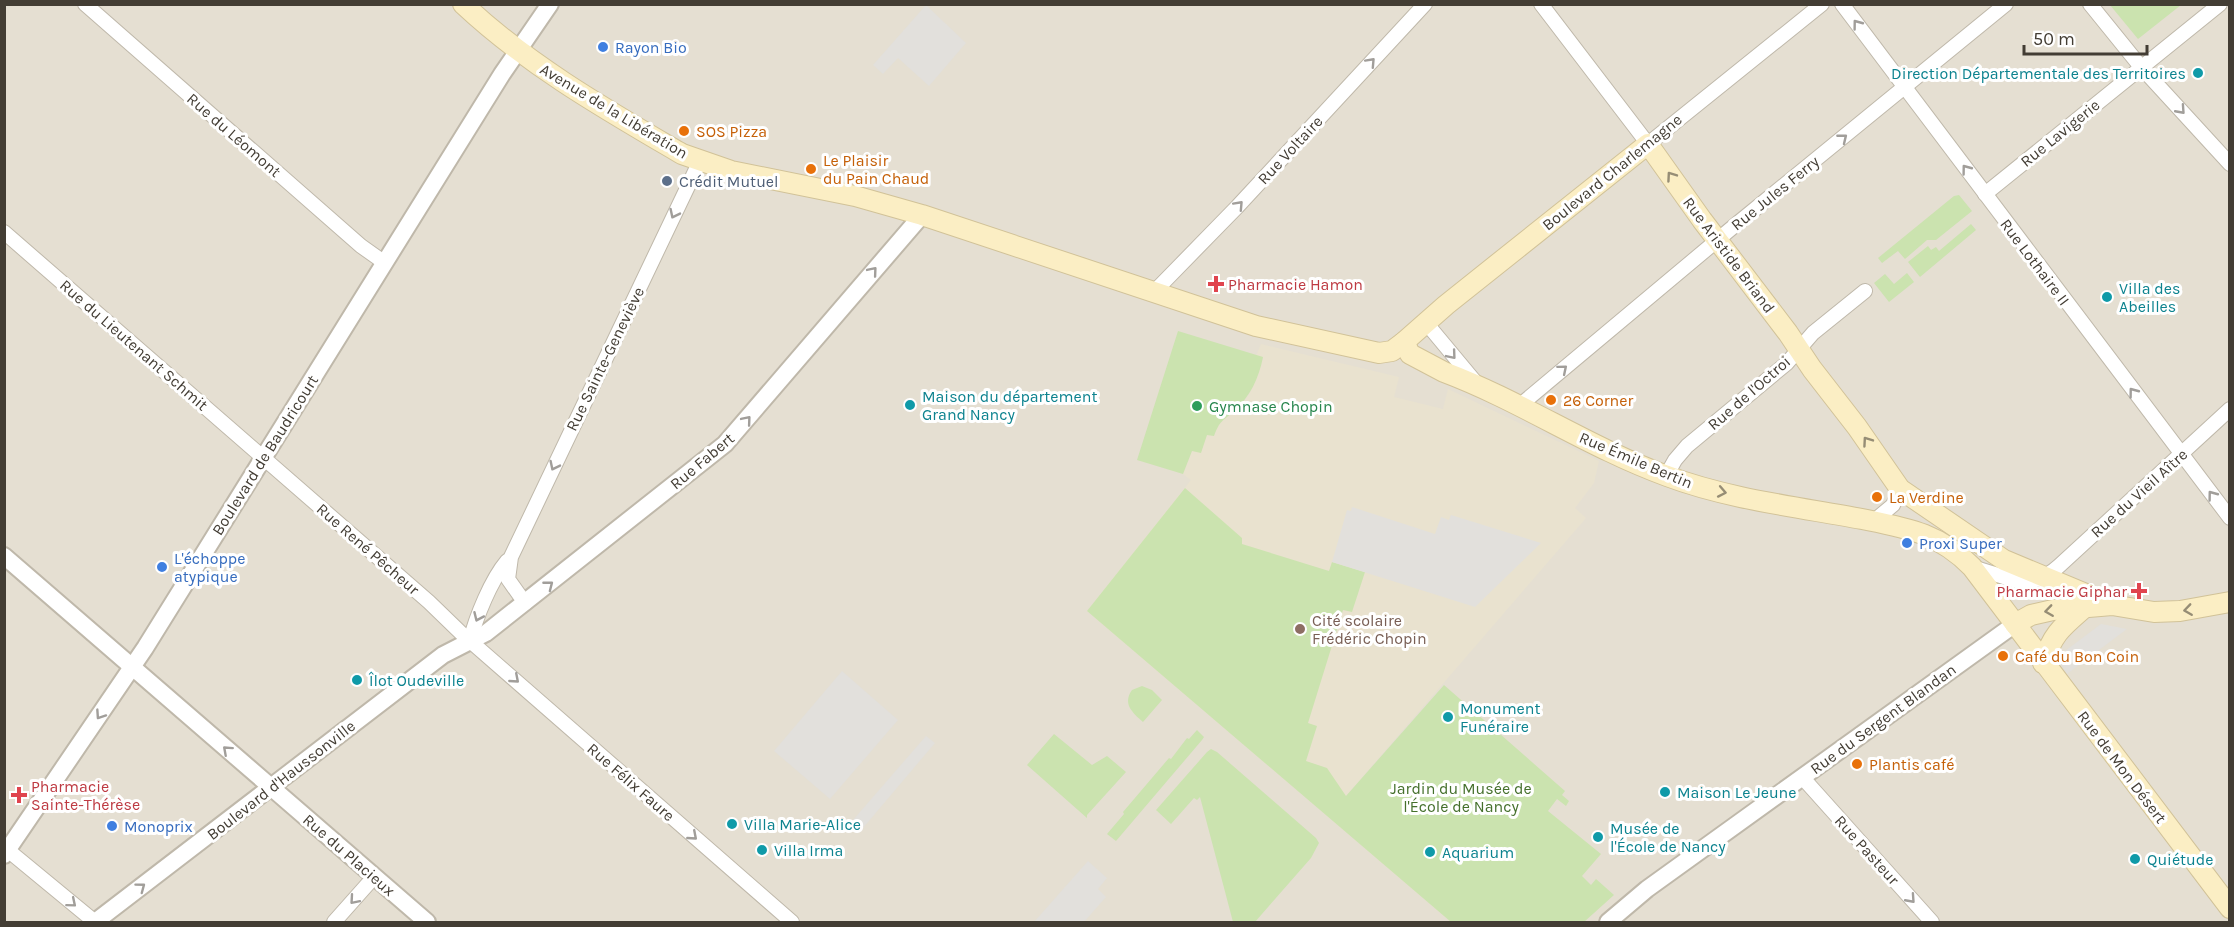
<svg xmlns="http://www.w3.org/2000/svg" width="2234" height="927" viewBox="0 0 2234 927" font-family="Karla,sans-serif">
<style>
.residential{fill:#e5dfd2}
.education{fill:#e9e2cf}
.green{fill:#cbe3af}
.parking{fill:#e2e0dc}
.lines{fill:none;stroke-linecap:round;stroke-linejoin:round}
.minor-casing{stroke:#bfb8aa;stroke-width:16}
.tertiary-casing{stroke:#bfb8aa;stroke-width:20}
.secondary-casing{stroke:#d1c298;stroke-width:22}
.minor{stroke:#fff;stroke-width:14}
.tertiary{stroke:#fff;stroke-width:16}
.secondary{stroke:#fbeec4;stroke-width:20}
.oneway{stroke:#a19e9a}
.oneway2{stroke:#968d75}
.shop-dot{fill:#3f7fe0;stroke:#fff;stroke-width:2}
.culture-dot{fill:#0f9aa8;stroke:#fff;stroke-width:2}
.food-dot{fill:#e8710a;stroke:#fff;stroke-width:2}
.service-dot{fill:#5c6f8a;stroke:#fff;stroke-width:2}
.health-dot{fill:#e0444e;stroke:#fff;stroke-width:2}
.leisure-dot{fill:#2e9e5b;stroke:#fff;stroke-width:2}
.education-dot{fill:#8d6e63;stroke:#fff;stroke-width:2}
.labels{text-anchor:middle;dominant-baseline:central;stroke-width:6;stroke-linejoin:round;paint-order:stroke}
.shop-label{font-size:16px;fill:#366cbe;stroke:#fff;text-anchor:start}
.culture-label{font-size:16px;fill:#0d838f;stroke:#fff;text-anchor:start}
.street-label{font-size:16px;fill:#433d34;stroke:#fff}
.food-label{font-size:16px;fill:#c56008;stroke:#fff;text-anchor:start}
.service-label{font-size:16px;fill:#4e5e75;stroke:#fff;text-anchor:start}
.health-label{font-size:16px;fill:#be3a42;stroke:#fff;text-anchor:start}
.leisure-label{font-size:16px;fill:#27864d;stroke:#fff;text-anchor:start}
.education-label{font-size:16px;fill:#785e54;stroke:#fff;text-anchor:start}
.park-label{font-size:16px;fill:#45702c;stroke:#fff}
</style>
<rect width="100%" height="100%" fill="#f1ede4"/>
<rect class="residential" x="5" y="5" width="2224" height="917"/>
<path class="education" d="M1261,344L1399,377L1394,397L1443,409L1448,389L1599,461L1594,483L1575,508L1586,518L1346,796L1451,922L1087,611L1191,480L1183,474L1192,451L1207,434L1214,436L1219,422L1244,401L1252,389L1263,358L1256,356Z"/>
<g class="green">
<path d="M2110,5H2181L2138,39Z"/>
<path d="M1959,195L1972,211L1936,240H1927L1905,259L1898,251L1882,263L1878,258L1954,196Z"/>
<path d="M1971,224L1976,230L1920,277L1908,262L1928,246L1931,250L1936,247L1939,251Z"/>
<path d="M1907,273L1914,282L1889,302L1874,283L1885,274L1894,284Z"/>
<path d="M1178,331L1263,357C1259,378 1250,397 1234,411C1222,422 1220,420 1214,436L1207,435L1201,453L1192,451L1183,474L1137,460Z"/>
<path d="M1185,488L1242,538V544L1329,571L1332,562L1365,572L1352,612L1343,610L1308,723L1317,726L1306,761L1327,768L1346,796L1444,685L1565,791L1562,795L1569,801L1566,806L1557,799L1548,811L1601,854L1582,876L1591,885L1596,879L1614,895L1584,922H1451L1087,611Z"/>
<path d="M1142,686L1152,690L1162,700L1143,722C1133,713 1122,704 1132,690Z"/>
<path d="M1197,730L1204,737L1202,740L1116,841L1107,834L1124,814L1123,812L1169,758L1171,759L1187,738L1189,739Z"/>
<path d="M1054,734L1092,765L1107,756L1126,772L1087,815V818L1027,765Z"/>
<path d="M1211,749L1217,752L1316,838L1319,843L1311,858L1255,922H1233L1200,797L1197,800L1194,798L1171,824L1156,810L1207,752Z"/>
</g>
<g class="parking">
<path d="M926,5L966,43L929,86L898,58L883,74L873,65Z"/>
<path d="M1352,507L1435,534L1441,517L1449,520L1451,515L1541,543L1475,607L1332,562L1347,510L1351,511Z"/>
<path d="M2101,624L2127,629L2067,674L2057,657Z"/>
<path d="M842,671L898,720L830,799L774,751Z"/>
<path d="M926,736L935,743L863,828L853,820Z"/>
<path d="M1088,861L1107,878L1098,889L1106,897L1084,922H1034Z"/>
</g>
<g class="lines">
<g class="minor-casing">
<g id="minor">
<path d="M85,4L361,246L385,263"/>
<path d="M1541,4L1648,144L1822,4"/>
<path d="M1842,4L2230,518"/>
<path d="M2090,4L2141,67L2230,164"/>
<path d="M1985,194L2220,4"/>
<path d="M4,232L429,602L461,633L792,922"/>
<path d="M1153,293L1237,207L1425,4"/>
<path d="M1427,324L1477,384"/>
<path d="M1518,407L1733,227L2006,4"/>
<path d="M1666,476L1675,460L1687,446L1787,363L1813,333L1865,291"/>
<path d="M1874,521L1893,505L1900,489"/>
<path d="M1972,567L2020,582C2035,583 2048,576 2059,566L2230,409"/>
<path d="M525,603L508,579L511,557L700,161"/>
<path d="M470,641C476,617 491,580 507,561"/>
<path d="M1802,777L1932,922"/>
<path d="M4,847L95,922"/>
<path d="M334,922L374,877"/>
</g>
</g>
<g class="tertiary-casing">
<g id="tertiary">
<path d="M4,556L427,922"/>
<path d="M4,855L145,648L502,74L550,4"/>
<path d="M95,922L443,655L486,633L725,444L922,215"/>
<path d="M1608,922L1647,889L2015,624"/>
</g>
</g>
<g class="secondary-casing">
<g id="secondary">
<path d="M463,4C528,65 605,109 682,154L731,171L855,196L922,215L1256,326L1379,353L1392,351L1404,342L1446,305L1648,144L1702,220L1788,333L1812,369L1857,427L1900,489L2004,560L2112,605"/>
<path d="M1404,342L1410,354L1444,372C1521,401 1590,448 1667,476C1728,499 1798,507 1862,519C1907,528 1939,533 1972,567L2230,908"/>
<path d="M2015,624L2031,615L2053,610L2112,605L2154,612L2180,611L2230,602"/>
<path d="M2043,663C2053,633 2062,627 2085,607"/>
</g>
</g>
<use href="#minor" class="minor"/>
<use href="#tertiary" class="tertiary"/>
<use href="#secondary" class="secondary"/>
</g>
<defs><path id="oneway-chevron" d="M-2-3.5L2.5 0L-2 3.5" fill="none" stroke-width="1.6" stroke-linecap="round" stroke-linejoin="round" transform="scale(1.5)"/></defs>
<g class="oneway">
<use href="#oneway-chevron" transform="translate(1857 24) rotate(-127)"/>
<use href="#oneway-chevron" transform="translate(1371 62) rotate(-47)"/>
<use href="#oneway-chevron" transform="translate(2181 110) rotate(48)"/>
<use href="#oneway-chevron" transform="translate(1843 138) rotate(-39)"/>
<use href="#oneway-chevron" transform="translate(1966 169) rotate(-127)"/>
<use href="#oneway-chevron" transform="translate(1239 205) rotate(-47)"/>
<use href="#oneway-chevron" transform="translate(674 214) rotate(116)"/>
<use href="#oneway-chevron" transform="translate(873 271) rotate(-50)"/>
<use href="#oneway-chevron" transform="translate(1452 355) rotate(50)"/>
<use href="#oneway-chevron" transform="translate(1563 369) rotate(-40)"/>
<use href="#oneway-chevron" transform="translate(2133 392) rotate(-127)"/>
<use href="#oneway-chevron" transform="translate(747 420) rotate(-50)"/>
<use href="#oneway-chevron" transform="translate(554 466) rotate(116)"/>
<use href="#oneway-chevron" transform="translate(2212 495) rotate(-127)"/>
<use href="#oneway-chevron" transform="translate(549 585) rotate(-38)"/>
<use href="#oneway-chevron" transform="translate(478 617) rotate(114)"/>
<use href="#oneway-chevron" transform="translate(515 679) rotate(41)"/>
<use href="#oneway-chevron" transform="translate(100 715) rotate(124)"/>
<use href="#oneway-chevron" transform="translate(227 750) rotate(-138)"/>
<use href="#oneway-chevron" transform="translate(693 836) rotate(41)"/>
<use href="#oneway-chevron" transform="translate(141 887) rotate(-37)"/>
<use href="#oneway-chevron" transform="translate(1911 899) rotate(48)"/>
<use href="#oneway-chevron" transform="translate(354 900) rotate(131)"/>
<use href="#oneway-chevron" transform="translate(72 903) rotate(40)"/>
</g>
<g class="oneway2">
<use href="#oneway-chevron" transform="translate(1671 176) rotate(-125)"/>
<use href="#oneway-chevron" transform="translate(1867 441) rotate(-125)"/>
<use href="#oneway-chevron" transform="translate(1722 492) rotate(11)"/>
<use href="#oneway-chevron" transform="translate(2188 610) rotate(172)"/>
<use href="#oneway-chevron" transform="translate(2049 611) rotate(172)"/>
</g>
<g class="shop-dot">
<circle cx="603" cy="47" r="6"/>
<circle cx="1907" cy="543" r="6"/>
<circle cx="162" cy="567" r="6"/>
<circle cx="112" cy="826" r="6"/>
</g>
<g class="culture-dot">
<circle cx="2198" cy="73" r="6"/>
<circle cx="2107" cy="297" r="6"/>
<circle cx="910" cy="405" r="6"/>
<circle cx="357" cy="680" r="6"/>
<circle cx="1448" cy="717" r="6"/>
<circle cx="1665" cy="792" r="6"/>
<circle cx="732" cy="824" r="6"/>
<circle cx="1598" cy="837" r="6"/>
<circle cx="762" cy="850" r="6"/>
<circle cx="1430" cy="852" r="6"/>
<circle cx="2135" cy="859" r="6"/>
</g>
<g class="food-dot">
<circle cx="684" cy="131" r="6"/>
<circle cx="811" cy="169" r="6"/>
<circle cx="1551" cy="400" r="6"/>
<circle cx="1877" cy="497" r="6"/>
<circle cx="2003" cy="656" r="6"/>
<circle cx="1857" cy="764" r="6"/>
</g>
<circle class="service-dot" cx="667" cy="181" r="6"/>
<g class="health-dot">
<path d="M1213 275h6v6h6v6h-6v6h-6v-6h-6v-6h6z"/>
<path d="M2136 582h6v6h6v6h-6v6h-6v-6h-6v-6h6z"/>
<path d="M16 786h6v6h6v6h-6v6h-6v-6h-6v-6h6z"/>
</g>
<circle class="leisure-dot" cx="1197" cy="406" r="6"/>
<circle class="education-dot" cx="1300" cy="629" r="6"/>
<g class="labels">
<g class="shop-label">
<text x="615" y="47">Rayon Bio</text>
<text x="1919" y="543">Proxi Super</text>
<text x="174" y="558">L'échoppe<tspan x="174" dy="18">atypique</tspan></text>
<text x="124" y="826">Monoprix</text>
</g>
<g class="culture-label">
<text x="2186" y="73" text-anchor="end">Direction Départementale des Territoires</text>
<text x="2119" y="288">Villa des<tspan x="2119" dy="18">Abeilles</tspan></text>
<text x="922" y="396">Maison du département<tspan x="922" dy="18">Grand Nancy</tspan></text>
<text x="369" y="680">Îlot Oudeville</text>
<text x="1460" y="708">Monument<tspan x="1460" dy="18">Funéraire</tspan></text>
<text x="1677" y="792">Maison Le Jeune</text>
<text x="744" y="824">Villa Marie-Alice</text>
<text x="1610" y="828">Musée de<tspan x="1610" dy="18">l'École de Nancy</tspan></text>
<text x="774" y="850">Villa Irma</text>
<text x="1442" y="852">Aquarium</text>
<text x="2147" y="859">Quiétude</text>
</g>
<g class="street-label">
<text transform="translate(614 111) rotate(31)">Avenue de la Libération</text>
<text transform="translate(2060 133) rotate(-39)">Rue Lavigerie</text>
<text transform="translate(234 135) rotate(41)">Rue du Léomont</text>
<text transform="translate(1290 150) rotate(-47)">Rue Voltaire</text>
<text transform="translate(1612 172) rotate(-39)">Boulevard Charlemagne</text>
<text transform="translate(1775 193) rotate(-39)">Rue Jules Ferry</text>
<text transform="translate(1729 255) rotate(53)">Rue Aristide Briand</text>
<text transform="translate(2035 262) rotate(53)">Rue Lothaire II</text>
<text transform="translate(134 345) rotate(41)">Rue du Lieutenant Schmit</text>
<text transform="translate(605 359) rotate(-64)">Rue Sainte-Geneviève</text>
<text transform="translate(1749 393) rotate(-41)">Rue de l'Octroi</text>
<text transform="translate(265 455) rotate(-58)">Boulevard de Baudricourt</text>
<text transform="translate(1636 460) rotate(23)">Rue Émile Bertin</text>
<text transform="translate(702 461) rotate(-40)">Rue Fabert</text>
<text transform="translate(2139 493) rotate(-42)">Rue du Vieil Aître</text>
<text transform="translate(368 549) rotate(41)">Rue René Pêcheur</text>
<text transform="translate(1883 719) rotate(-36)">Rue du Sergent Blandan</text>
<text transform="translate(2122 767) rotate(53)">Rue de Mon Désert</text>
<text transform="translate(281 780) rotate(-38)">Boulevard d'Haussonville</text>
<text transform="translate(631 782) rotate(41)">Rue Félix Faure</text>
<text transform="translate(1867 850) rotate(48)">Rue Pasteur</text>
<text transform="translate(349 855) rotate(41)">Rue du Placieux</text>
</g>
<g class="food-label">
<text x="696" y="131">SOS Pizza</text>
<text x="823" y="160">Le Plaisir<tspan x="823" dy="18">du Pain Chaud</tspan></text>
<text x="1563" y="400">26 Corner</text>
<text x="1889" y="497">La Verdine</text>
<text x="2015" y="656">Café du Bon Coin</text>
<text x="1869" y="764">Plantis café</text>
</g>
<g class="service-label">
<text x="679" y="181">Crédit Mutuel</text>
</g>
<g class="health-label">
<text x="1228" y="284">Pharmacie Hamon</text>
<text x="2127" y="591" text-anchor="end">Pharmacie Giphar</text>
<text x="31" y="786">Pharmacie<tspan x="31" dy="18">Sainte-Thérèse</tspan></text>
</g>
<g class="leisure-label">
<text x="1209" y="406">Gymnase Chopin</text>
</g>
<g class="education-label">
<text x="1312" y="620">Cité scolaire<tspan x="1312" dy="18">Frédéric Chopin</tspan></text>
</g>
<g class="park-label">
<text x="1461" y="788">Jardin du Musée de<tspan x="1461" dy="18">l'École de Nancy</tspan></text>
</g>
</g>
<rect width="2234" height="927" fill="none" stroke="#433d34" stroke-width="12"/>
<path d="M2024 45v9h123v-9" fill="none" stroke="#433d34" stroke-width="3"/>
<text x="2033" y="45" font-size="18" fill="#433d34" stroke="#ffffff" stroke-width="4.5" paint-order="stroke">50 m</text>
</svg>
